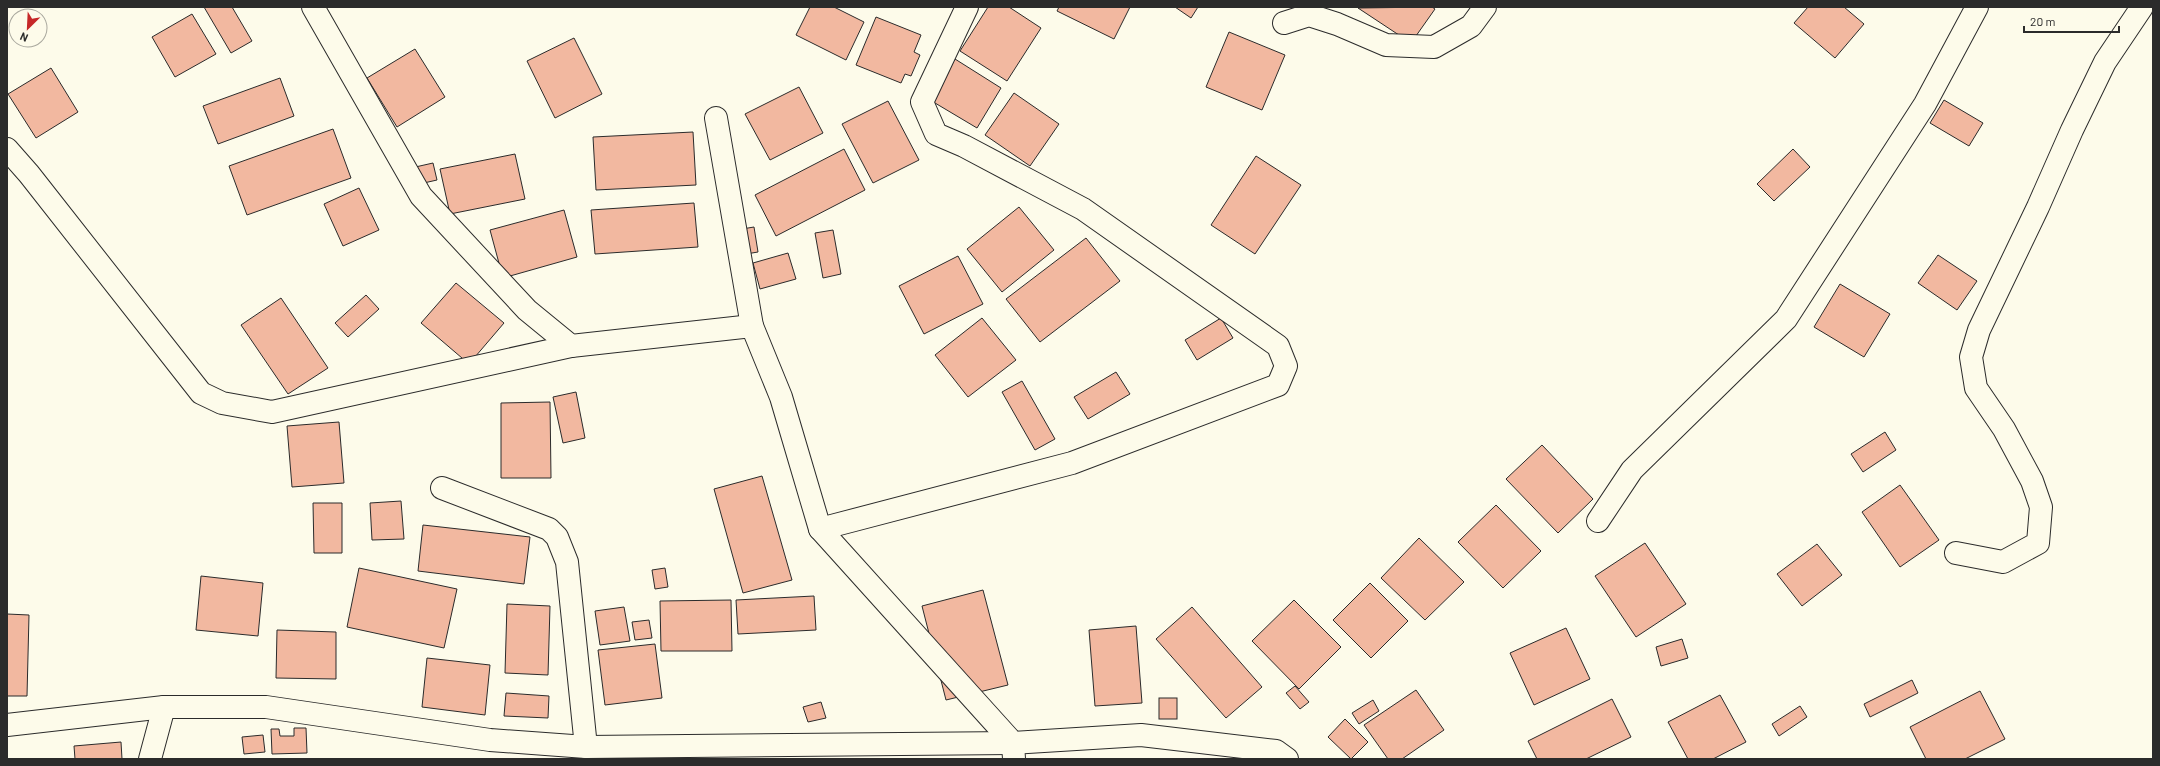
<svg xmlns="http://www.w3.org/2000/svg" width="2160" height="766" viewBox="0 0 2160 766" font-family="Barlow,sans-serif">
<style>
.building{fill:#f2b8a0;stroke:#2b2b2b}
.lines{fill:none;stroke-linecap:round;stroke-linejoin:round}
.street-casing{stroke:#2b2b2b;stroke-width:24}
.street{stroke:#fdfbea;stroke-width:22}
</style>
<rect width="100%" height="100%" fill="#fdfbea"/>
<g class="building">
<path d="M204,7H232L252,41L231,53Z"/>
<path d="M810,7H834L864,22L846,60L796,35Z"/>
<path d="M988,7H1009L1041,28L1007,81L960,51Z"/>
<path d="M1059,7H1130L1114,39L1057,11Z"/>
<path d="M1175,7H1198L1191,18Z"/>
<path d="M1432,7L1435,9L1411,43L1358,8Z"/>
<path d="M1808,7H1844L1864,24L1835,58L1794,23Z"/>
<path d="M192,14L216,54L175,77L152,37Z"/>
<path d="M876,17L921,35L914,52L920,55L911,76L905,74L901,83L856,65Z"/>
<path d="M1229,32L1285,55L1262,110L1206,87Z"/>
<path d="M574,38L602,94L555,118L527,61Z"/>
<path d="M415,49L445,97L397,127L367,78Z"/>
<path d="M955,59L1001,88L977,128L930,100Z"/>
<path d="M51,68L78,112L36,138L8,94Z"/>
<path d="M280,78L294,116L218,144L203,106Z"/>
<path d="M799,87L823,133L770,160L745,114Z"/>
<path d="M1014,93L1059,124L1030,166L985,135Z"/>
<path d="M1944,100L1983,123L1969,146L1930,123Z"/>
<path d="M888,101L919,160L873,183L842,124Z"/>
<path d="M333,129L351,178L247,215L229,166Z"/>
<path d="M693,132L696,185L596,190L593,137Z"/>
<path d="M844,149L865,190L776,236L755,195Z"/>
<path d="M1793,149L1810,167L1774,201L1757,184Z"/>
<path d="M515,154L525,199L450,214L440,169Z"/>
<path d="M1256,156L1301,185L1255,254L1211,225Z"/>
<path d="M433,163L437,180L415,185L411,168Z"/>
<path d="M359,188L379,230L343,246L324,204Z"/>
<path d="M694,203L698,247L595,254L591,210Z"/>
<path d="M1019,207L1054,250L1002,292L967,249Z"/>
<path d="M564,210L577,257L503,278L490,230Z"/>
<path d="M754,227L758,252L746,254L742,229Z"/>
<path d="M833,230L841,274L823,278L815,233Z"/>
<path d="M1086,238L1120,281L1040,342L1006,299Z"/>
<path d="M788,253L796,279L760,289L753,263Z"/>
<path d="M1938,255L1977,281L1957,310L1918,283Z"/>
<path d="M958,256L983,304L924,334L899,286Z"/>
<path d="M456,283L504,323L469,364L421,323Z"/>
<path d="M1840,284L1890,314L1864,357L1814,327Z"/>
<path d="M366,295L379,309L348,337L335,323Z"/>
<path d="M281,298L328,368L288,394L241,325Z"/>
<path d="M982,318L1016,360L968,397L935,355Z"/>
<path d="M1221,318L1233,338L1197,360L1185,340Z"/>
<path d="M1116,372L1130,394L1088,419L1074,397Z"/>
<path d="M1022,381L1055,439L1035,450L1002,392Z"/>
<path d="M576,392L585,438L563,443L553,397Z"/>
<path d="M550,402L551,478H501V403Z"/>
<path d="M339,422L344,483L292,487L287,426Z"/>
<path d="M1885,432L1896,450L1863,472L1851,454Z"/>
<path d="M1542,445L1593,499L1558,533L1506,479Z"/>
<path d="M762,476L792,580L743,593L714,489Z"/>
<path d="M1900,485L1939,540L1900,567L1862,512Z"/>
<path d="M401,501L404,539L372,540L370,503Z"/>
<path d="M313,503H342V553H314Z"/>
<path d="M1496,505L1541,551L1503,588L1458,542Z"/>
<path d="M423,525L530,537L524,584L418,571Z"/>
<path d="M1419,538L1464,582L1425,620L1381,578Z"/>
<path d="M1645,543L1686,604L1636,637L1595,576Z"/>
<path d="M1817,544L1842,575L1802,606L1777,574Z"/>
<path d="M359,568L457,589L444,648L347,627Z"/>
<path d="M665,568L668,587L655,589L652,570Z"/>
<path d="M201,576L263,583L258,636L196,630Z"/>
<path d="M1370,583L1408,621L1371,658L1333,620Z"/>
<path d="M983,590L1008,685L946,700L922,606Z"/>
<path d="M814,596L816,630L738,634L736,600Z"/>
<path d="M731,600L732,651H661L660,601Z"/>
<path d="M1294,600L1341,647L1299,689L1252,641Z"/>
<path d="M507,604L550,606L548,675L505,673Z"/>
<path d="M624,607L630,641L600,645L595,611Z"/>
<path d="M1192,607L1262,687L1226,718L1156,639Z"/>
<path d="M7,614L29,615L27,696H7Z"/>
<path d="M649,620L652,638L635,640L632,622Z"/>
<path d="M1136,626L1142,703L1095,706L1089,630Z"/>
<path d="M1566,628L1590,679L1534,705L1510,653Z"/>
<path d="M277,630L336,632V679L276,678Z"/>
<path d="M1682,639L1688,658L1661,666L1656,647Z"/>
<path d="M655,644L662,698L605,705L598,650Z"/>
<path d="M427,658L490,665L485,715L422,707Z"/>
<path d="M1912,680L1918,693L1870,717L1864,704Z"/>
<path d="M1295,686L1309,702L1300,709L1286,693Z"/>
<path d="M1416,690L1444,730L1402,759H1388L1364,725Z"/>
<path d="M1980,691L2005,739L1965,759H1926L1910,727Z"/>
<path d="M506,693L549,696L548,718L504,716Z"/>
<path d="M1720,695L1746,742L1713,759H1688L1668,722Z"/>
<rect x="1159" y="698" width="18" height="21"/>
<path d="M1612,699L1631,737L1586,759H1537L1528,741Z"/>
<path d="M1373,700L1379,711L1359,724L1352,713Z"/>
<path d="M821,702L826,718L808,722L803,707Z"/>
<path d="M1800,706L1807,717L1779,736L1772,724Z"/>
<path d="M1345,719L1368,742L1351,759L1328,737Z"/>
<path d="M294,728H306L307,753L272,754L271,729H279L280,736H294Z"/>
<path d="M263,735L265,752L244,754L242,737Z"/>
<path d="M121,742L122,759H75L74,746Z"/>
</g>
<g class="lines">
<g class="street-casing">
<g id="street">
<path d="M313,7L421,196L527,310L571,346L752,326L781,397L820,529L1013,743"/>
<path d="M1284,23L1309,15L1337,24L1386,45L1434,47L1471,26L1485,7"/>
<path d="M716,118L752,326"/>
<path d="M7,149L29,174L201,393L222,403L272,412L571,346"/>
<path d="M442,488L549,529L557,537L567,562L586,747"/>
<path d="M1598,521L1632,470L1786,319L1925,104L1977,7"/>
<path d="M820,529L1072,463L1278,385L1286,366L1278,346L1083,209L964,146L936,134L922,102L967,7"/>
<path d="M1956,553L2003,562L2038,543L2041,507L2032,481L2004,429L1976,388L1971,357L1979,330L2038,207L2072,130L2105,62L2142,7"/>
<path d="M7,725L164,707H266L490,740L586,747L1013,743"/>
<path d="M150,759L164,707"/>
<path d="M1014,759L1013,743L1141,735L1276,751L1287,759"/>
</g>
</g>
<use href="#street" class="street"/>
</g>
<rect width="2160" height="766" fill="none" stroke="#2b2b2b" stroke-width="16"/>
<g transform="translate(28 28) rotate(204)"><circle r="19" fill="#fdfbea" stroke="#a9a89e"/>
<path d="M0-3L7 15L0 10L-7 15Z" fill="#c62828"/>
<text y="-6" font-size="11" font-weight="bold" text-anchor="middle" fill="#2b2b2b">N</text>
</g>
<path d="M2024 26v6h95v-6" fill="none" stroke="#2b2b2b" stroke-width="2"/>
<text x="2030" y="26" font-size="12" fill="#2b2b2b" stroke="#fdfbea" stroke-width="3" paint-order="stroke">20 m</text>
</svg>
